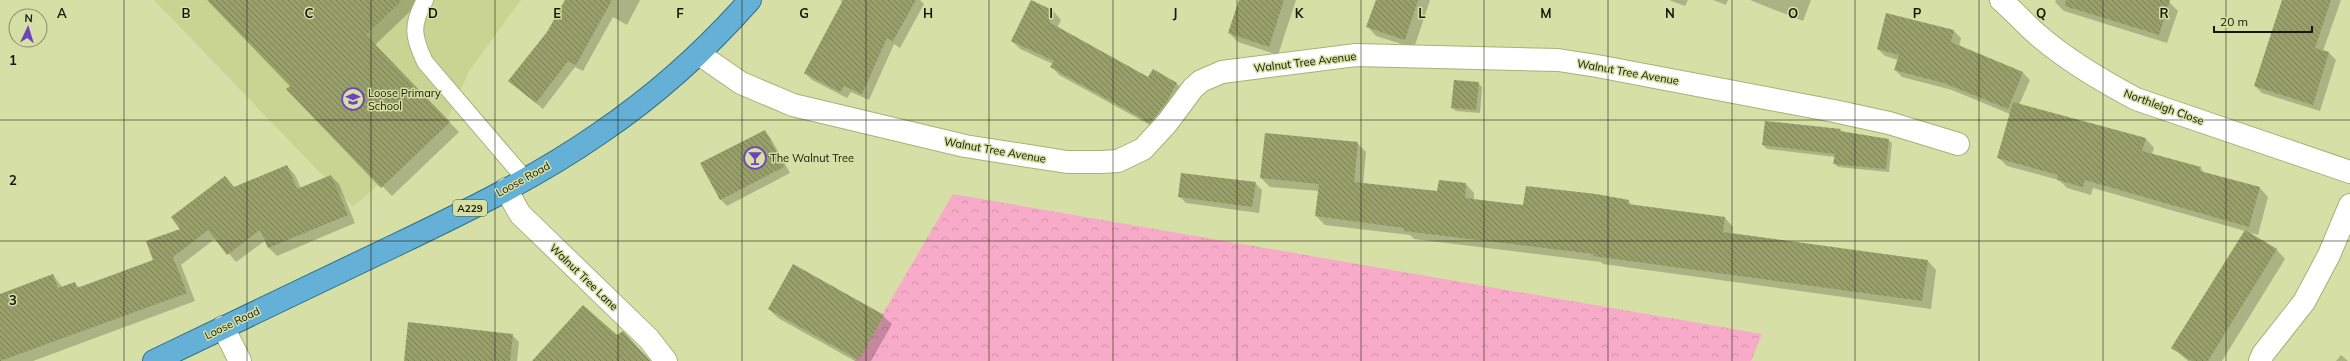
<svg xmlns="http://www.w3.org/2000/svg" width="2350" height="361" viewBox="0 0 2350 361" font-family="Mulish,sans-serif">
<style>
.built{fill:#cad492}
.park{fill:url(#park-crowns)}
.shadow{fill:#0003}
.building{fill:url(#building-back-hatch)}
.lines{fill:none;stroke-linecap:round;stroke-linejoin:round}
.service-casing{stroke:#a8b179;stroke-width:18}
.minor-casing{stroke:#a8b179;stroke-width:24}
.trunk-casing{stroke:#306e86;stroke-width:24}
.service{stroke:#fff;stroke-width:16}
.minor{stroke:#fff;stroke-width:22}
.trunk{stroke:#64b0d7;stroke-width:22}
.grid{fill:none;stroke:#161803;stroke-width:1;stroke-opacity:0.55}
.labels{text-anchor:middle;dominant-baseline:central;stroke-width:3;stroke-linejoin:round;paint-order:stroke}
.shield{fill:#d6dfa5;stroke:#505434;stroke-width:1}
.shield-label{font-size:10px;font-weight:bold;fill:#161803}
.street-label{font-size:11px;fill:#161803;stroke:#d6dfa5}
.poi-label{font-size:11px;fill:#161803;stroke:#d6dfa5;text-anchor:start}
.grid-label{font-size:13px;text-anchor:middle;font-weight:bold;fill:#161803;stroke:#d6dfa5;stroke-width:3;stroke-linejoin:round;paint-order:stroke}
</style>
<defs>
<pattern id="park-crowns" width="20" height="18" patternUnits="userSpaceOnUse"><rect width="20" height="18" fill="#f8abc8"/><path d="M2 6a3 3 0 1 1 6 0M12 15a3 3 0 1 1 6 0" fill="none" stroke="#d492aa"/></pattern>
<pattern id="building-back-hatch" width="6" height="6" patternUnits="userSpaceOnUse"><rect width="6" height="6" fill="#98a069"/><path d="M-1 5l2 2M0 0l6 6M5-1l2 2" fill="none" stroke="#7b8154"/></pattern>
</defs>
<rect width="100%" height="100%" fill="#d6dfa5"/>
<path class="built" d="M154,0H521L469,71L444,127L353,207Z"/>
<path class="park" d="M953,194L1762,334L1751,361H855Z"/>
<g class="shadow">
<path d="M208,0H422L375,45L459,132L392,196L288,90L291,86Z"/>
<path d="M566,0H640L627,25L613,17L583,71L575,67L543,109L509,81L548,32Z"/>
<path d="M840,0H920L924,4L900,48L894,44L869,100L851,92L847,98L812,80L805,73L843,2Z"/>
<path d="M1240,0H1296L1278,55L1238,42L1229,33Z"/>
<path d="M1377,0H1430L1414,48L1376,36L1368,27Z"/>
<path d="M1669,0H1688L1685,6Z"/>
<path d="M1713,0H1728L1726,5Z"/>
<path d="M1750,0H1811L1803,21Z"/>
<path d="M2056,0H2170L2169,2L2178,11L2167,43L2064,11L2055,2Z"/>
<path d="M2283,0H2341L2323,51L2329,53L2336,60L2320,111L2262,93L2255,86Z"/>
<path d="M1032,1L1054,12L1061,20L1057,28L1149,78L1153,70L1177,84L1185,91L1159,130L1059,75L1052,67L1053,64L1020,49L1012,41Z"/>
<path d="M1887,14L1954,31L1961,38L1959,47L2023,73L2030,80L2019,105L2146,139L2154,148L2152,154L2200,168L2206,174L2260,188L2268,197L2258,235L2247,232L2277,250L2285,259L2222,361H2188L2173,348L2245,231L2093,188L2091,195L2067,188L2059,180L2007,166L1999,158L2010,114L1952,90L1902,77L1895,70L1898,60L1885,56L1878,49Z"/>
<path d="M1478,83L1482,87L1480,113L1456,111L1452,108Z"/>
<path d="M1840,130L1843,133L1888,140L1892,143L1889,172L1838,167L1834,163L1835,157L1767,149L1763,145Z"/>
<path d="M765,131L770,137L790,173L727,206L721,200L702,163Z"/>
<path d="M1357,143L1366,152L1363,184L1438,192L1466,184L1474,193V200L1524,206L1628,201L1633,206L1725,218L1733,227L1732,235L1928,261L1936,270L1931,309L1603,264L1601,262L1414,239L1410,235L1325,225L1316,216L1319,191L1270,187L1261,178Z"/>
<path d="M287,166L295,175L301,188L331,176L339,184L355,223L277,256L269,248L266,240L236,262L216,238L181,265L195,301L33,361H0V295L53,275L63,288L74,283L80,288L154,261L225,177L235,188Z"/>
<path d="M1255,183L1262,190L1259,213L1186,203L1179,196Z"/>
<path d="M769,309L883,316L892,324L871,361H855L778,318Z"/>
<path d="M623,332L651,361H534L617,337Z"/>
<path d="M512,335L519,342L517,361H405Z"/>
<path d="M2341,355L2348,361H2336Z"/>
</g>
<g class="building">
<path d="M207,0H402L366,35L450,122L381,188L286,89L290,86Z"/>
<path d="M565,0H612L576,65L568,61L536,103L508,81L547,32Z"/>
<path d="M843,0H916L893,41L887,38L862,94L844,86L840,92L804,73Z"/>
<path d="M1031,0L1054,11L1049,22L1148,77L1153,69L1177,83L1166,103L1150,123L1050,67L1054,61L1011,41Z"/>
<path d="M1239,0H1284L1269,47L1228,33Z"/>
<path d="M1376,0H1418L1405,40L1366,27Z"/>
<path d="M2066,0H2170L2159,35L2065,6Z"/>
<path d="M2282,0H2331L2315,48L2329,52L2313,105L2254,86Z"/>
<path d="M1886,13L1954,30L1951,42L2023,72L2008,109L1944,83L1894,70L1899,55L1877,49Z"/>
<path d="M1454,80L1479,82L1476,110L1451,108Z"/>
<path d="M2013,102L2146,138L2142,151L2201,167L2200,171L2260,187L2249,227L2085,180L2083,187L2057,180L2058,175L1997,158Z"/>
<path d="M1765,121L1841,129L1840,131L1889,139L1886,169L1833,164L1835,154L1762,145Z"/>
<path d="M765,130L784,167L720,200L700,163Z"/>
<path d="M1265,133L1358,142L1354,182L1437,191L1439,180L1466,183L1465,198L1523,205L1526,186L1596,194L1629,200L1628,204L1725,217L1723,232L1928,260L1922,301L1593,256L1594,254L1404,231V228L1315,216L1319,184L1260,178Z"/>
<path d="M287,165L297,189L331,175L348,215L268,248L260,230L227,255L208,230L173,257L187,293L0,361V294L53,274L58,288L75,282L77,288L153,260L146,241L180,229L171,217L225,176L234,187Z"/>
<path d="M1181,173L1256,182L1252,207L1178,197Z"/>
<path d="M2245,230L2277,249L2208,361H2192L2171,348Z"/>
<path d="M793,264L884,315L859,360L768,309Z"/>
<path d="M583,305L617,335L623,331L650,361H532Z"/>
<path d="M408,322L513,334L510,361H404Z"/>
</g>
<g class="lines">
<g class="service-casing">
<path id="service" d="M425,0C411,25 413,37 425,62L525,179"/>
</g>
<g class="minor-casing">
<g id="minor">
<path d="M2001,0C2014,11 2026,25 2039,36C2068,61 2102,81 2136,99L2350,172"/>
<path d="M699,54L741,83L793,105L965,146L1067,162H1102L1118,161L1143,149L1167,123L1193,88L1201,81L1222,72L1356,55L1558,60L1597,66L1834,111L1889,123L1958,144"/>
<path d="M506,189L520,214L649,339L666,361"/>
<path d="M223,327L240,361"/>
<path d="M2260,361L2263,354L2304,302L2329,255L2350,205"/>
</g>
</g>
<g class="trunk-casing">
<path id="trunk" d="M154,361C234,322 315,284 396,245C465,212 537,177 600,133C656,95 705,51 750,0"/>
</g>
<use href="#service" class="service"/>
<use href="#minor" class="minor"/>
<use href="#trunk" class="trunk"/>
</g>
<path class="grid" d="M124,0V361M247,0V361M371,0V361M495,0V361M618,0V361M742,0V361M866,0V361M989,0V361M1113,0V361M1237,0V361M1361,0V361M1484,0V361M1608,0V361M1732,0V361M1855,0V361M1979,0V361M2103,0V361M2226,0V361M0,120H2350M0,241H2350"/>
<defs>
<g id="school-ring" transform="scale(1.15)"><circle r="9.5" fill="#d6dfa5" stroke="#6e44bc" stroke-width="1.5"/><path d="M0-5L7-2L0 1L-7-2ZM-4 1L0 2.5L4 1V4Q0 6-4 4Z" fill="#6e44bc"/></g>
<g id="bar-ring" transform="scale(1.15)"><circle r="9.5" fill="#d6dfa5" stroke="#6e44bc" stroke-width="1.5"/><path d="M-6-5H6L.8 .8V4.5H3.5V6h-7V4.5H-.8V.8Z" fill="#6e44bc"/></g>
</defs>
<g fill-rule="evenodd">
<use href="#school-ring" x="353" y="99"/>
<use href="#bar-ring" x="755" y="158"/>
</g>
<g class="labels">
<rect class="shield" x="453" y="200" width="34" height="16" rx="3"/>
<g class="shield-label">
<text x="470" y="208">A229</text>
</g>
<g class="street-label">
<text transform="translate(1305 62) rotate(-7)">Walnut Tree Avenue</text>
<text transform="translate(1628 72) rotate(10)">Walnut Tree Avenue</text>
<text transform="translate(2164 107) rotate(20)">Northleigh Close</text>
<text transform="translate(995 150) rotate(10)">Walnut Tree Avenue</text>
<text transform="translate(523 179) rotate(-29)">Loose Road</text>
<text transform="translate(584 277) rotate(44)">Walnut Tree Lane</text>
<text transform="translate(232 323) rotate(-26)">Loose Road</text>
</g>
<g class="poi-label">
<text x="368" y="93">Loose Primary<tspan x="368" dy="13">School</tspan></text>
<text x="770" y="158">The Walnut Tree</text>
</g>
</g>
<g class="grid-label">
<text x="62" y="18">A</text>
<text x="186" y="18">B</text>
<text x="309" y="18">C</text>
<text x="433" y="18">D</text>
<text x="557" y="18">E</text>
<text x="680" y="18">F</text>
<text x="804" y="18">G</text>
<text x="928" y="18">H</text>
<text x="1051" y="18">I</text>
<text x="1175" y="18">J</text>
<text x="1299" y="18">K</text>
<text x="1422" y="18">L</text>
<text x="1546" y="18">M</text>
<text x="1670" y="18">N</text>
<text x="1793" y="18">O</text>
<text x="1917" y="18">P</text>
<text x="2041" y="18">Q</text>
<text x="2164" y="18">R</text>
<text x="13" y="65">1</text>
<text x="13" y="185">2</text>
<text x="13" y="305">3</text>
</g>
<g transform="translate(28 28) rotate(4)"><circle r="19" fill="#d6dfa5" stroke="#898f64"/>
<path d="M0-3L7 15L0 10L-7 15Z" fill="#6e44bc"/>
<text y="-6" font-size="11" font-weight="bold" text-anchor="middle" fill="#161803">N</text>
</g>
<path d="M2214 26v6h98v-6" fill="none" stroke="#161803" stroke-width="2"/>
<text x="2220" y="26" font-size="12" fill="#161803" stroke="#d6dfa5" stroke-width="3" paint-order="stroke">20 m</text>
</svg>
